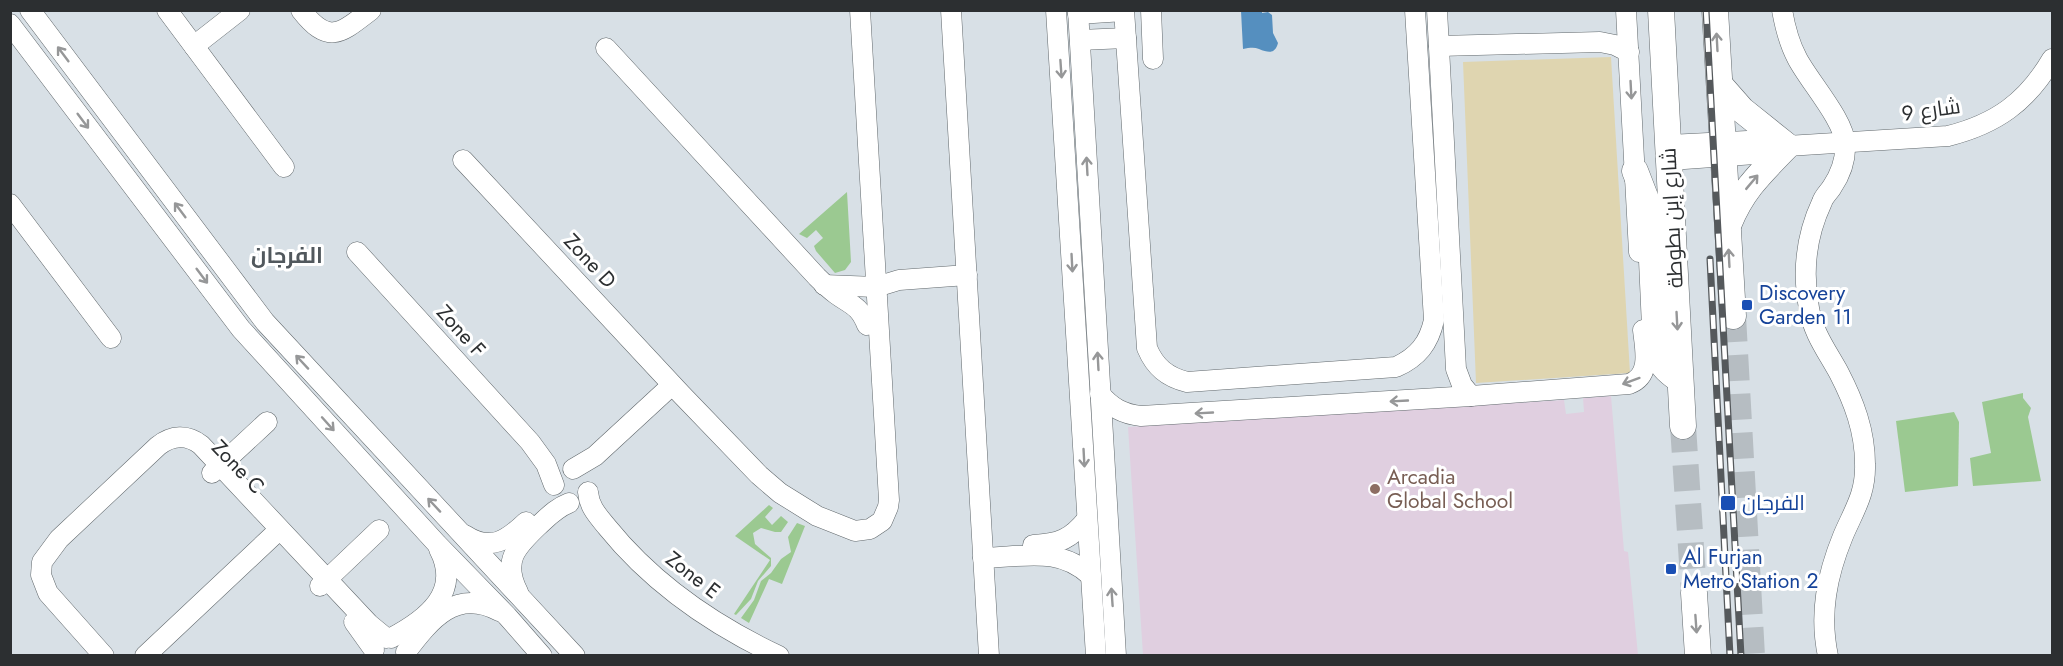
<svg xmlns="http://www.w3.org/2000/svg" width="2063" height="666" viewBox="0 0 2063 666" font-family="Jost,Cairo,sans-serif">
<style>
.education{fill:#e0cfe0}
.green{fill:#9bc991}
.sand{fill:#dfd5b0}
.water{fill:#558fbf}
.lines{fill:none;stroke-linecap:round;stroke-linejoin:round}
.major-tunnel{stroke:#b6bdc2;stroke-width:26;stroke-dasharray:26 13;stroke-linecap:butt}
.minor-casing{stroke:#61686c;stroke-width:21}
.major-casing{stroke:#61686c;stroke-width:27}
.minor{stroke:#fff;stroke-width:20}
.major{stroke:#fff;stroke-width:26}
.rail-casing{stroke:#55595c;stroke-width:7}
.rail{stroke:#fff;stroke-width:4.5;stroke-dasharray:14;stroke-linecap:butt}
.oneway{stroke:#969798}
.transit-dot{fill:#1a4fb4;stroke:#fff;stroke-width:2}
.education-dot{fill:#8d6e63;stroke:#fff;stroke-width:2}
.labels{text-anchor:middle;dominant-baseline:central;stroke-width:6;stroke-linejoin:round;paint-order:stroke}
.street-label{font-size:21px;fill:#2c2f31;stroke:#fff}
.transit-label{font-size:21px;fill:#164399;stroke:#fff;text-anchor:start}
.education-label{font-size:21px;fill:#785e54;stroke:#fff;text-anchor:start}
.neighbourhood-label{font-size:22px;font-weight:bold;fill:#51585d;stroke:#fff}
</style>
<rect width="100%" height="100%" fill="#d8e0e6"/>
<path class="education" d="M1611,396L1624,551L1628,552L1638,655H1143L1128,427L1564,400L1566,414L1584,412L1583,398Z"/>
<g class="green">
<path d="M847,192L851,262L845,270L835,273L816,251L814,246L823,238L816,230L807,238L799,234Z"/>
<path d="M2023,393V398L2031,408L2028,417L2041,481L1973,486L1970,458L1991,453L1982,402Z"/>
<path d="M1954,412L1959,422L1958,486L1905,492L1896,421Z"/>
<path d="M769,505L773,508L765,517L772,525L781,516L788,522L781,532H775L761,528L753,533L755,544L771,558V566L758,581L751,599L736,615L734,614L770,560L735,536Z"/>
<path d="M797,523L805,526L782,584L769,579L749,623L741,618L754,600L761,581L771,573L781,559L791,552L788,537Z"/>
</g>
<path class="sand" d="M1611,57L1630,373L1476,383L1463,62Z"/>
<path class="water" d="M1241,11H1262V13L1268,12L1272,15L1273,33L1278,43C1275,54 1269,53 1259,49C1254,47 1249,48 1243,49Z"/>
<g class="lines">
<g class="major-tunnel">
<path d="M1733,316L1752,656"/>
<path d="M1683,426L1694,593"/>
</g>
<g class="minor-casing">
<g id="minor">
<path d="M30,10L265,322L575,656"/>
<path d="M167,10L284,167"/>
<path d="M301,10C329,46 341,33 371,10"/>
<path d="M951,10L989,656"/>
<path d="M1056,10L1096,656"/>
<path d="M1078,10L1116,656"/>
<path d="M1124,10L1147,348C1155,367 1167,377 1187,382L1396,367C1418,357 1429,343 1434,320L1415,10"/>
<path d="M1151,10L1153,59"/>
<path d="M1437,10L1456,369L1462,385L1471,396"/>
<path d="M1626,10L1639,252"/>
<path d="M1782,10C1785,27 1789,43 1797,58C1808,80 1845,121 1845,144C1846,159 1840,175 1832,187C1829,192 1824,196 1822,202C1806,236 1802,271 1809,308C1813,333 1827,351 1839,373C1854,402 1865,431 1865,464C1866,494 1854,510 1843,536C1827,575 1819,614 1828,656"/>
<path d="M1078,14L1124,11"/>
<path d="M10,24L241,329L437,544L507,616L542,656"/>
<path d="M1080,40L1126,38"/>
<path d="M194,46L240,10"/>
<path d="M1439,46L1600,42L1615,45L1629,52"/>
<path d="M606,48L817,277C823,283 829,289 836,294C851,305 859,305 867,325"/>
<path d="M1669,145L1767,140"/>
<path d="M463,160L681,394L759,475L780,493L817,516L855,531L870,529L882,521L888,507L889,500L860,10"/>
<path d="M1670,160L1769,153L1787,146L1948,136C1996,124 2027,102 2052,59"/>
<path d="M10,204L111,338"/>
<path d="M357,252L530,442L546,464L554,485"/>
<path d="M824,285L876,287L899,280L967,275"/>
<path d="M1100,394C1112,408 1123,414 1141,416L1471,396L1629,384C1652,376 1645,349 1643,330"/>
<path d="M573,469L595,456L672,385"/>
<path d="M212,473L267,422"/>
<path d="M588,492C589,507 598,516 607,527C653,584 713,625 779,656"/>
<path d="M465,535C491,552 507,540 526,522"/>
<path d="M1033,545C1059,544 1071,539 1087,519"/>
<path d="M983,558C1024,557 1059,546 1091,576"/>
<path d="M320,586L379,530"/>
<path d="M518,592C502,561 516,547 538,526C548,517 556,508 569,503"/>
<path d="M354,622L374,650"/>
<path d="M391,638C427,619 462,592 439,549"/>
<path d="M406,652C431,619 456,588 499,611"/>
<path d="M104,656L48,593L41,575L42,562L59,539L158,446C172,435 187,434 201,445L369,624L386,638"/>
<path d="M145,656L279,530"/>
</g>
</g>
<g class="major-casing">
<g id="major">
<path d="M1661,10L1683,426"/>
<path d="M1715,10L1733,316"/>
<path d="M1720,85L1742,110L1787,146C1761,173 1743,189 1729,223"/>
<path d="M1635,171L1647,202L1650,216L1656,349C1660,365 1667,371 1680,380"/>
<path d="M1694,593L1698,656"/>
</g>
</g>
<use href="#minor" class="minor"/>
<use href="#major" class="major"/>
<g class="rail-casing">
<g id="rail">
<path d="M1706,10L1741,656"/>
<path d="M1710,259L1730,656"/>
</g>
</g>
<use href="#rail" class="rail"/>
</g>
<defs><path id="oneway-shaft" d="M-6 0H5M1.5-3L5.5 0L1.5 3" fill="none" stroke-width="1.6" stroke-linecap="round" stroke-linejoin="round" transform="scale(1.5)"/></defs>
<g class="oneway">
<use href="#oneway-shaft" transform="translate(1717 42) rotate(-93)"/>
<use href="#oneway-shaft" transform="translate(63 54) rotate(-127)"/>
<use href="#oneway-shaft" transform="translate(1061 69) rotate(86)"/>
<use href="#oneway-shaft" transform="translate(1631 90) rotate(87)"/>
<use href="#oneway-shaft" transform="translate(83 121) rotate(53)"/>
<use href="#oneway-shaft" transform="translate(1087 166) rotate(-93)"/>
<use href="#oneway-shaft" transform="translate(1752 182) rotate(-50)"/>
<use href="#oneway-shaft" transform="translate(180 210) rotate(-127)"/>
<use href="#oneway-shaft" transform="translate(1729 258) rotate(-93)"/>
<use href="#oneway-shaft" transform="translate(1072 263) rotate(87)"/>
<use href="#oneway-shaft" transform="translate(202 276) rotate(53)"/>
<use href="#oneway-shaft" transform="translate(1677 321) rotate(87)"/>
<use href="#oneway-shaft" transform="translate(1098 361) rotate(-93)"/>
<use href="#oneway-shaft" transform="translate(302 362) rotate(-133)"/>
<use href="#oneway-shaft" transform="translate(1631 381) rotate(160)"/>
<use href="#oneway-shaft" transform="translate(1399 401) rotate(177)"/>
<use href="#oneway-shaft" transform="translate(1204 413) rotate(177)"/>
<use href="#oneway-shaft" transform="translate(328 424) rotate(48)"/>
<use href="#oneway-shaft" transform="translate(1084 458) rotate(87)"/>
<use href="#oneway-shaft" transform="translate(434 505) rotate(-133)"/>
<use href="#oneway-shaft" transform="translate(1112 597) rotate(-94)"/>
<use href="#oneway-shaft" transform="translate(1696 624) rotate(86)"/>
</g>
<g class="transit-dot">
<rect x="1741" y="299" width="12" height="12" rx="3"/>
<rect x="1720" y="495" width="16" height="16" rx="3"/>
<rect x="1665" y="563" width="12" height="12" rx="3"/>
</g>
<circle class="education-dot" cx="1375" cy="489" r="6"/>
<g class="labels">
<g class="street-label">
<text transform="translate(1931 110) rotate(-8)">شارع 9</text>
<text transform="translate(1672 218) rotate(-93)">شارع إبن بطوطة</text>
<text transform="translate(590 261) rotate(47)">Zone D</text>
<text transform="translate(461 331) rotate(48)">Zone F</text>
<text transform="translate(238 467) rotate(46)">Zone C</text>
<text transform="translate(693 575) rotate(38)">Zone E</text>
</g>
<g class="transit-label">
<text x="1759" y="293">Discovery<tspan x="1759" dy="24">Garden 11</tspan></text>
<text x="1742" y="503">الفرجان</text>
<text x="1683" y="557">Al Furjan<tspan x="1683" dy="24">Metro Station 2</tspan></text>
</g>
<g class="education-label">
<text x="1387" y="477">Arcadia<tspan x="1387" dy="24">Global School</tspan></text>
</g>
<g class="neighbourhood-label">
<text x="287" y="255">الفرجان</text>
</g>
</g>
<rect width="2063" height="666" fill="none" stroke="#2c2f31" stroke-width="24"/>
</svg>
